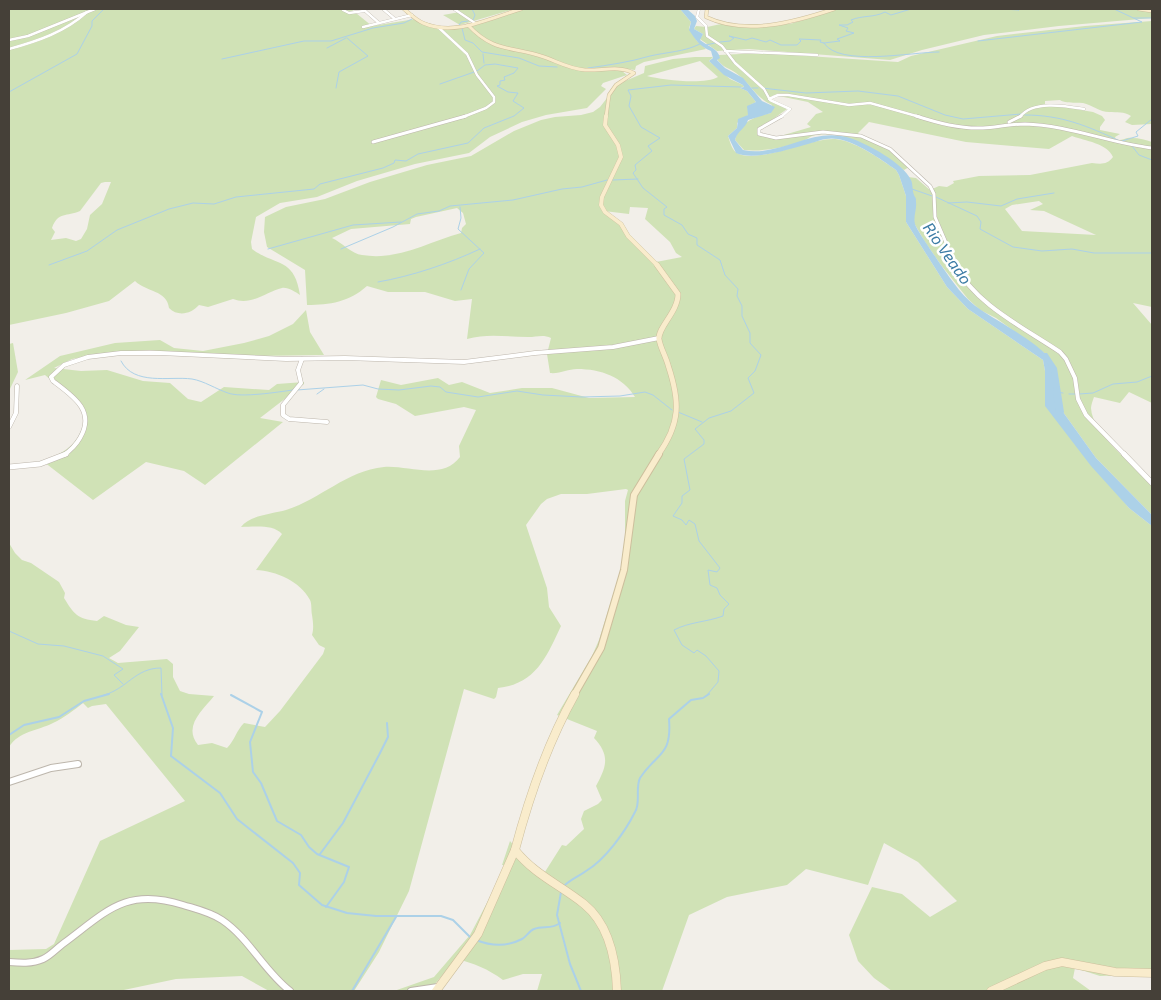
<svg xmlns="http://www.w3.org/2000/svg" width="1161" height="1000" viewBox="0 0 1161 1000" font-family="'Exo 2',sans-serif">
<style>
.green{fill:#d0e2b6;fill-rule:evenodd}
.water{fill:#acd1e8}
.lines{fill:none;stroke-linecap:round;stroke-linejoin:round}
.stream-far1{stroke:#acd1e8;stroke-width:1}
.stream{stroke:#acd1e8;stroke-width:2}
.river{fill:#acd1e8;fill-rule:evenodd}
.street-far4-casing{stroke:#bdb6ac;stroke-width:3}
.street-far3-casing{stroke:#bdb6ac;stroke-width:4}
.street-far2-casing{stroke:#bdb6ac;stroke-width:5}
.street-far1-casing{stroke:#bdb6ac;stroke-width:6}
.street-casing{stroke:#bdb6ac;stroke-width:8}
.secondary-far4-casing{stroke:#cdbf9d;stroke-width:4}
.secondary-far3-casing{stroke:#cdbf9d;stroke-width:4.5}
.secondary-far2-casing{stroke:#cdbf9d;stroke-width:6}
.secondary-far1-casing{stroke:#cdbf9d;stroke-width:8}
.secondary-casing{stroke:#cdbf9d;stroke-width:9}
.street-far4{stroke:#fff;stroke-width:2.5}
.street-far3{stroke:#fff;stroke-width:3}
.street-far2{stroke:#fff;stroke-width:4}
.street-far1{stroke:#fff;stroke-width:5}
.street{stroke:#fff;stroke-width:6}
.secondary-far4{stroke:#f9eccc;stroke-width:3}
.secondary-far3{stroke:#f9eccc;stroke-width:4}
.secondary-far2{stroke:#f9eccc;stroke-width:5}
.secondary-far1{stroke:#f9eccc;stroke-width:6}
.secondary{stroke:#f9eccc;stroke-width:8}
.labels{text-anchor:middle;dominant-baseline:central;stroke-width:5;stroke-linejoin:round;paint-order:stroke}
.far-water-label{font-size:16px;font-style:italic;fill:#3d7ca5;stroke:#fff}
</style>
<rect width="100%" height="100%" fill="#f2efe9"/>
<g class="green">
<path d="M9,9H351L372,26L415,19L441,27L466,25L521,9H680L691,22L689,28L697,41L706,49L644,62L636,66L635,70L618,68L627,75L603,83L601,86L606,89L587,108L546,115L522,122L490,137L469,153L415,164L357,181L317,197L280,203L256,217L251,242L252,249C277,267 294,257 300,295C295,292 288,287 282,288C266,292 251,306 233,299L208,307L199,305C191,314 178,317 169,308C167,290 146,292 135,281L109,301L66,313L9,325ZM105,182H111L102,204L90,215L87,229L81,239L76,241L66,238L51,240L55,232L52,228C58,211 67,217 80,211L101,183Z"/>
<path d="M456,9H514L460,25L443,15L460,12Z"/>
<path d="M837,9H1135L1152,11V18L1059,26L984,35L922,50L890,60L749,49L717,51L700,39L703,34L694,29L696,26L707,27L721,24H790Z"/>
<path d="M1152,21V124L1132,125L1125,122L1131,116C1124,111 1117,113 1109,112C1100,112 1092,105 1083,103C1076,102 1066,104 1060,100L1045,101V104L1093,112L1102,116L1105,120L1100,127V130L1120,134L1115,137L1116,140C1123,141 1126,137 1132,138C1139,138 1146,140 1152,142V307L1133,303L1152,325V403L1129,392L1120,403L1094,397C1093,400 1091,405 1091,408C1092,434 1135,466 1152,484V515L1096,458L1058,405L1054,396L1053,365L1047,355L996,318L980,310L968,299L941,265L925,242L914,223L913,195L908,177L916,178L930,190L939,186L947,187L954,183L953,181L979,176L1030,175L1092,163C1101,164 1107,165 1113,157C1107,143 1085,141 1072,136L1049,149L966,142L869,122L858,133L860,136L886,148L909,167L904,170C880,153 844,127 812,136C809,137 808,139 805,140C788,147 763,152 744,150L735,140C739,123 755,116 771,113L772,105C756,98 750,83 736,73C729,68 722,67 717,59L719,55L762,53L898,62L911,56L997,36L1085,26ZM774,95L808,102L823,112L816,114L807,124L811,127L777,137L762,135L758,130L787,109L770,100V98ZM1039,201L1043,204L1030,210L1044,211L1096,235L1022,231L1005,209L1012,205Z"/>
<path d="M695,57H713L709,61L730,79L743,85L745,86L740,88L747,91L756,102L750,105L748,115L737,123V128L728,136C730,142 732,150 737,153C756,165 812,137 835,139C853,140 881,159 896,170L899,175L906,196V222L947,287L968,309L1043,360L1045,371L1046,406L1129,508L1152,526V974L1100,976L1075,968L1073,978L1091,991H892L874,978L858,961L849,935L872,887L902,894L930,917L957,901L918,862L884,843L868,885L806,869L787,885L727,897L689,915L662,991H537L542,974H523L503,980C488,969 474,963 456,959L429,991H394L434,977L470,935L507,865H502L510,841L520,853L543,875L562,845L566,846L584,829L581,819L584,811L598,804L602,800L596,786C607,766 610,755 594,738L597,731L557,715L592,656L599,640L621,569L625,539V501L628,490L626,489L587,494H561L547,499L541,504L526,525L547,588L549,607L561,626C547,656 536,684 498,688L496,697L494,699L464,689L409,891L379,952L354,991H269L242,976L176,979L119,991H9V950L46,949L54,944L100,841L185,801L106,704L92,706L88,708L83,703C74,710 64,718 53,723C37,731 19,731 9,747V543L15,553L22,560L31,563L59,582L65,593L64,598C74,614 77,619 97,621L104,616L126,625L139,627L120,651L109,658L118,663L167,659L173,664V677L180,691L189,694L214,696C202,711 183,726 198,745L212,743L227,748C235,740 236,731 244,723L265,727L280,711L323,654L325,648L319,645L312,635C314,628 313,622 312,615C311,610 312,604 310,600C300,581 276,571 256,570L282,534C273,524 254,527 241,527C250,515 272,514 286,510C321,499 346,471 384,467C408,465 442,481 460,457L459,446L476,410L464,407L415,416L396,404L378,399L376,397L381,380L401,385L438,378L449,385L462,382L490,393L522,388H552L589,398L635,397C623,377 601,369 577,369C568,369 560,374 550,373L547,354L551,338C543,334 537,337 528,337C507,337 488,333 467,339L472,299L455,301L425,292H388L367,286C349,302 330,305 307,305L305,270L267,247L264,232L265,217L286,207L325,199L370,182L427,165L471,156L514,131L541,120L555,117L581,115L593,112L600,107L618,84L644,73L645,66L673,59ZM700,61L718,77C705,85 662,80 647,76ZM630,207L648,208L645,219L670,242L676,253L682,257L656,262C638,245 623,225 604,211L629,214ZM457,208L463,213L466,224L462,228L461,233C428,242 398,261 362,255C352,254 341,242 332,238L351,229L410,224L411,219L416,217Z"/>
<path d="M306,310L310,332L324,355L251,356L235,359L150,350L113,352L72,359L54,368L81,371L107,370L143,381L170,383L188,399L201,402L224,387L269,390L277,384L304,382V384L260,418L283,422L205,485L184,471L146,462L93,500L44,462C68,449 80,445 85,416L79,404L45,375L25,380L60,356L115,343L160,340L174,348L203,351L244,343L269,336L293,324Z"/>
<path d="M13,343L18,372L9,391V344Z"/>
</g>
<path class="water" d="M680,9H687L695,16L697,21L694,29L703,34L700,40C707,46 718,48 720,58L717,60L725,68L743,78L762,101L775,107L771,113L748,120C746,128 737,131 735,140L743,150C779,158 812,126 850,138C868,144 903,163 911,180C913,184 912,190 914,195C916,200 916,196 916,202C917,209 913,217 915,224C916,229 937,259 941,265C952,281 964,299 981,310C998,321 1038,343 1049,358C1058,370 1053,391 1058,405L1096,458L1152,515V526L1129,508L1091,466L1045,406V371L1043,360L968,309L947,287L906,222V196L899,175L896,170C881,159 856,142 838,139C826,137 819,141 808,144C790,149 753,161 736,153L728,136L737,128L738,119L748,115L747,106L756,102L747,91L740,88L744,87L743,85L724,75L709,61L713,58L711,51C700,47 695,39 689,30L691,22Z"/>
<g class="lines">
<g class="stream-far1">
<path d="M472,9L475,15L473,20"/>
<path d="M1003,9L1019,10L1017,9"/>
<path d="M1134,18H1152"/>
<path d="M459,25L461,22L468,21"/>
<path d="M462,28L465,40L473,43L482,52L519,58L539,66L557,67"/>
<path d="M978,41L1142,22L1114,9"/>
<path d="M720,42L730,41L734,38L729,36L746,40L752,38L766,42L770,40L781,45H797L801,41L799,39L821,40L820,42L824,43C839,67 912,52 939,52"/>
<path d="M824,43L840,41L837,39L854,33L846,31L848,28L839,25H847L853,22L851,20C863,15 873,18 885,12L891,15L911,9"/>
<path d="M706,45L715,43"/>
<path d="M327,48L346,38"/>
<path d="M483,54L484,63"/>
<path d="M222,59L304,41H331L373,28L404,23L412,19"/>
<path d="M588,68C609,65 630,62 650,56C667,52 684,52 700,44"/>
<path d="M336,88L339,72L368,56L347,38"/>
<path d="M752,88H758"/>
<path d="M762,88L806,93L858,91L898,96L945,115L963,119L1021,114"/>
<path d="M9,92L77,54L92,26V21L104,9"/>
<path d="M1025,115C1062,115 1087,126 1120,141"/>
<path d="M1122,141L1138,136L1136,132L1152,119"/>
<path d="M1132,146L1139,155L1152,160"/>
<path d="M613,180L638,179"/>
<path d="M912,189L932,196"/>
<path d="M936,197L977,216L981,222L980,229L1013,247L1042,251L1072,249L1094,253H1152"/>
<path d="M948,203L967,202L1001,206L1017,199L1054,193"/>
<path d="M460,207L461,218L458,229L484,253L469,269L461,290"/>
<path d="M268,249L353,225L401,222"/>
<path d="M341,249L393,227L417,214L439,211L450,206L513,200L562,189L582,187L607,180"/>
<path d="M49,265L87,251L117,230L169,209L193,203L214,204L236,197L314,189L320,184L383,168L394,163L395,160L406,161L418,154L468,143L484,128L514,116L524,108L513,101L518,93L508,92L497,86L500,85V81L505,80L504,77L514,73L518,68L495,64L485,65L477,71L440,84"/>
<path d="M378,282C412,276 448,264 480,249"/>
<path d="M121,361C134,386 169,376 192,379C204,381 216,389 228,393C241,398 278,392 293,390"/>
<path d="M297,390L363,385L378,389L399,390L431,386L440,387L446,392L478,397L517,391L543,395L582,397L620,396L645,392L653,395L672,410"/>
<path d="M1056,392L1063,393"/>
<path d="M317,394L324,389"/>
<path d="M1069,394H1075"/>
<path d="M1079,394L1093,393L1113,384L1137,382L1152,376"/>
<path d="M678,412L702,422"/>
<path d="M9,631L38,644L64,646L103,656L123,669L114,675L123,684"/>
<path d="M104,695C127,689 135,668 161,668L162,695"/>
<path d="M707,695L718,682L719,671L706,656L697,650L694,653L682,645L674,630C689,622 707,622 723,616L724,609L729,604L720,595L717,588L710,585L708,570L717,572L720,568L699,541L695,524L689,520L686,525L682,520L673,516L682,503V496L690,490L684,459L704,444V440L695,429L709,418L731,411L754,393L748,378L755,371L761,355L750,343V333L742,316V306L737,296L738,289L725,275L720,260L697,245V238L688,234L682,225L664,215V209L667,207L643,188L633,173L636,170L635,165L652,151L648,146L660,138L641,127L629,106L631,96L628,90L671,85L741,87"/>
</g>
<g class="stream">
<path d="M161,694L173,728L171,756L220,793L237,819L293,863L300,873L299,885L322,905L347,913L376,916H441L453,920L470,937"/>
<path d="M231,695L262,712L250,742L253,772L261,783L277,821L301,835L309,847L317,854L349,867L344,882L326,907"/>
<path d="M9,735L24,725L59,717L84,701L109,694"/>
<path d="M320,854L343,823L379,755L388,737L387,723"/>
<path d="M564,886C571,879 578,877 586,871C605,860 625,832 635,812C641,803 635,788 640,778C657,752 672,757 669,719L691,700L703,698L709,694"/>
<path d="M561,892L557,915L570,964L581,991"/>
<path d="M476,940C491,946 507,947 522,939C526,937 529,931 534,929C543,925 551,930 560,923"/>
<path d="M352,991L396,917"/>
</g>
<path class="river" d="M1041,353H1047L1057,368L1064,412L1063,414H1057L1056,412C1052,398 1055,382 1050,368C1048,363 1044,359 1040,355Z"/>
<g class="street-far4-casing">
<g id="street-far4">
<path d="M363,9L379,23"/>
<path d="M383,9L395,19"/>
<path d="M454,9L475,23"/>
<path d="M699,9L697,17L706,26L707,36L722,46L735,63L764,89L770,100L790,109L781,117"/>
<path d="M343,10L349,13L364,11"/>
<path d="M363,27L412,15"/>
<path d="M438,27L467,54L477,75L494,97V102L486,108L463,117"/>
<path d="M9,40L28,36L95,9"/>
<path d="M9,49C38,41 65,32 87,12"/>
<path d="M725,51L817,55"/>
<path d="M769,99L778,95H788L849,105L870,103L920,117"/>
<path d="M1020,117C1032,100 1066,106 1084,109"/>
</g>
</g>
<g class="street-far3-casing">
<g id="street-far3">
<path d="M782,116L759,129V134L776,138L823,132L861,136L890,149L930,186L934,194L935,217L956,266"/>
<path d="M916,116C938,123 960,129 983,128C997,127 1011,124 1025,124C1067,125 1110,143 1152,148"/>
<path d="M1009,122L1021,116"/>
<path d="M373,142L466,116"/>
</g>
</g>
<g class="street-far2-casing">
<g id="street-far2">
<path d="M955,265C976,305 1023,327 1060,352L1066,359L1075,378L1078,399L1086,415L1125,455"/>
<path d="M302,359L298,370L301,383L283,405V415L289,419L327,422"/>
<path d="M9,427L16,413L17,386"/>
<path d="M64,455C71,450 76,445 80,438C96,411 73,396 53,381L51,377L64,365L88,357L121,353H160L286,359L345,358L464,362L535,353L613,347L659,338"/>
</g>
</g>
<g class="street-far1-casing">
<g id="street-far1">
<path d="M1124,454L1152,483"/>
<path d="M9,467L40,464L66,454"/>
</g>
</g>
<g class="street-casing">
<g id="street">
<path d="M9,782L51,768L78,764"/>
<path d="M9,962C20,963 32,964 43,959C50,956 57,948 64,943C107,911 126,887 183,905C196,909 210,912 222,920C249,938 264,971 290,991"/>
<path d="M411,991L438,987"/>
</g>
</g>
<g class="secondary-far4-casing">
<g id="secondary-far4">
<path d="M404,9C410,14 416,20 423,23C455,37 490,18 521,9"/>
<path d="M707,9L706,17C746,36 795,22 834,9"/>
<path d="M1139,9L1152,11"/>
<path d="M468,25C494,53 512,46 544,57C558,62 570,69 585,70C602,71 618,65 634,73L616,85L609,95L606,117"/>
</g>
</g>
<g class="secondary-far3-casing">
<path id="secondary-far3" d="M606,116L605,125L618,145L621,157L602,197L601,205L605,212L621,224L628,236L658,266"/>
</g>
<g class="secondary-far2-casing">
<path id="secondary-far2" d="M657,265L678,294C678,312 658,327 659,339C660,347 666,357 668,365C680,401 681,423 658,455"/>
</g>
<g class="secondary-far1-casing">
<path id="secondary-far1" d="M574,695L601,648L624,570L634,495L659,454"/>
</g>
<g class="secondary-casing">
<g id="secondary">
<path d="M575,694C548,742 529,797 515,850C534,874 560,885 584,904C610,925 616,960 617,991"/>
<path d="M436,991L478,934L515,850"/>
<path d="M991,991L1045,966L1062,962L1115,972L1152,973"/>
</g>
</g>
<use href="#street-far4" class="street-far4"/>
<use href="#street-far3" class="street-far3"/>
<use href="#street-far2" class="street-far2"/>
<use href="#street-far1" class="street-far1"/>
<use href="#street" class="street"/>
<use href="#secondary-far4" class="secondary-far4"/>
<use href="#secondary-far3" class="secondary-far3"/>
<use href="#secondary-far2" class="secondary-far2"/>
<use href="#secondary-far1" class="secondary-far1"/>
<use href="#secondary" class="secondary"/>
</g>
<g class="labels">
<g class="far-water-label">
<text transform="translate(948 253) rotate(55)">Rio Veado</text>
</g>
</g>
<rect width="1161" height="1000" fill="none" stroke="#454038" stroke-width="20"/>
</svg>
